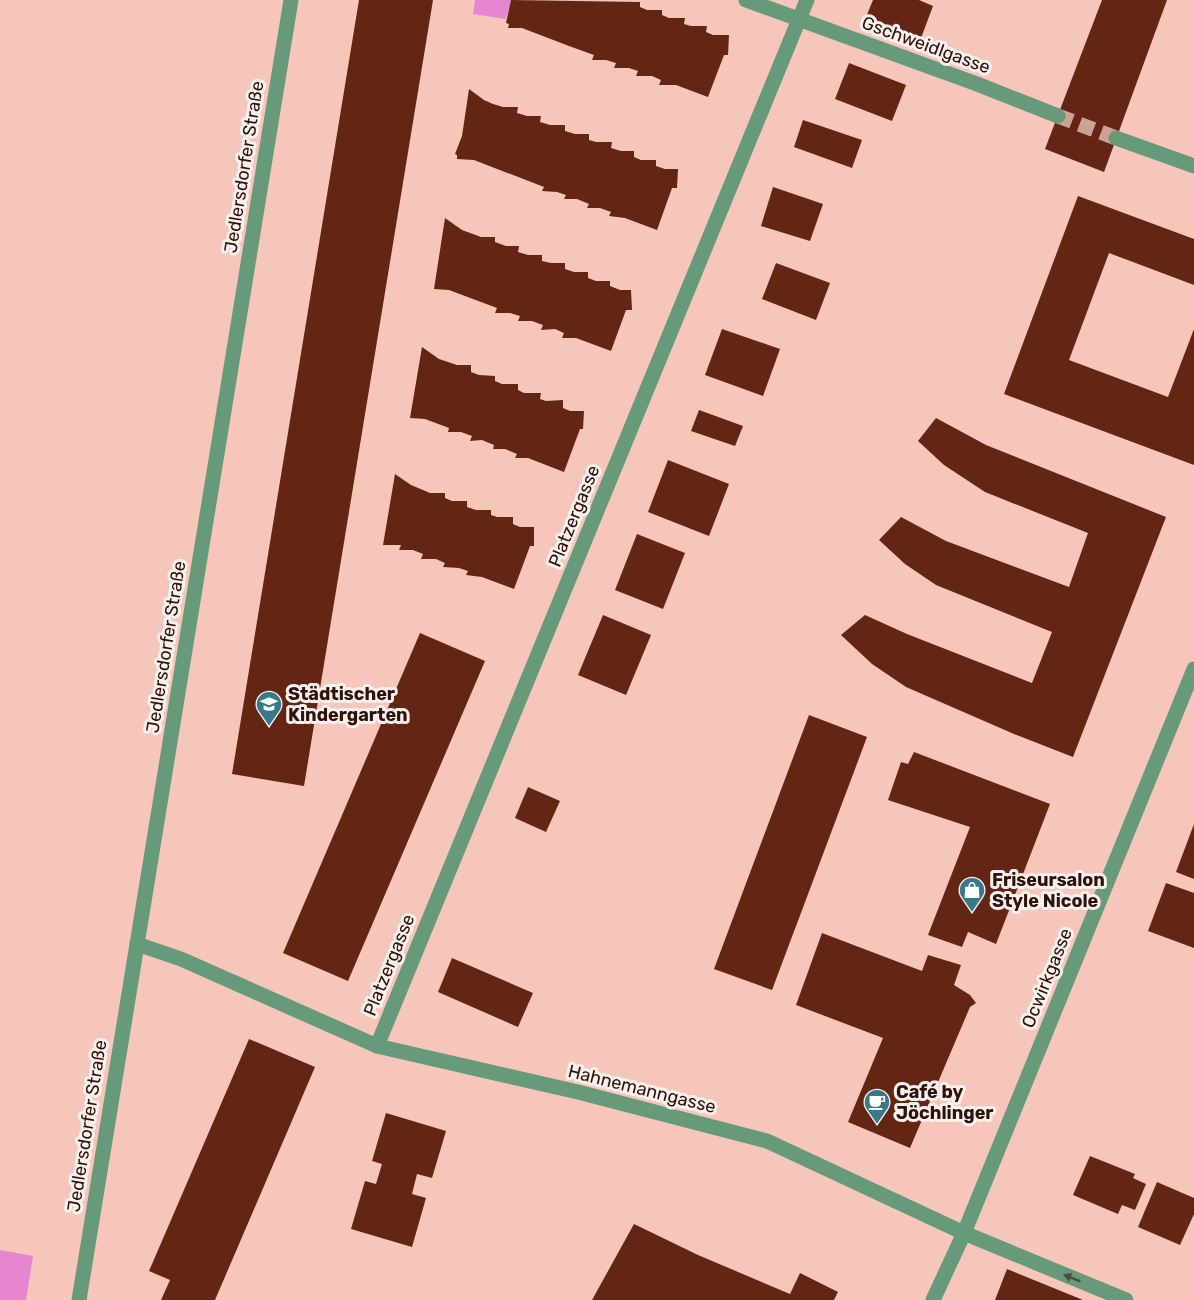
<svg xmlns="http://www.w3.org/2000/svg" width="1194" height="1300" viewBox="0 0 1194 1300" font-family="Rubik,sans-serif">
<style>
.green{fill:#e685d0}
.building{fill:#652514}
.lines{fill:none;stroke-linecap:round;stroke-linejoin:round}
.minor-tunnel{stroke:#cda296;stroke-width:15;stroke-dasharray:15 8;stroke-linecap:butt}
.minor{stroke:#679a79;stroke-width:15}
.tertiary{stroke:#679a79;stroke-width:15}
.oneway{fill:#484f3c}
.labels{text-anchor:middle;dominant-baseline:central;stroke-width:6;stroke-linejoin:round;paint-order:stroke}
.street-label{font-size:18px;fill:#2e120b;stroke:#faf1ef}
.poi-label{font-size:18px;font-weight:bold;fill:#2e120b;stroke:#faf1ef;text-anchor:start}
</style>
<rect width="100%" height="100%" fill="#f5c6b9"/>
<g class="green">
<path d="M475,0H511L506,19L473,14Z"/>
<path d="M0,1250L33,1256L26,1300H0Z"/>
</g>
<g class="building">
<path d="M359,0H433L304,786L232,774Z"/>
<path d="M511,0L640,2V7L647,10H662V15L669,18H685L684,24L691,26H707L706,32L713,35H729L728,55H724L708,97L676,85H659L661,80L652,76H636L638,71L629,68H614L616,63L606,60H592L594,55L569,46L522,28H508L509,24L506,23Z"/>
<path d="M873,0H919L933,6L921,38L866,17Z"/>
<path d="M1102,0H1167L1104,172L1045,149Z"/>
<path d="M849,63L906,85L892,121L835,99Z"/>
<path d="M469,89L484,100L493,104L503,107H518L517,113L527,116H541L540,122L550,125H565V131L575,134H589V140L596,142H612L611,148L621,151H634V157L641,160H656V166L665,169H678L677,188H672L657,230L625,218L609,216L611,212L600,208H587L589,204L577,199H564L566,195L557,192L542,191L544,187L474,160L457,159V155L455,154L462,136Z"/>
<path d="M803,120L862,140L852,168L794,147Z"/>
<path d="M773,187L823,204L810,241L761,226Z"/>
<path d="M1078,196L1194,239V285L1109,253L1069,360L1168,397L1194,329V465L1004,394Z"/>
<path d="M445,218L462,230L481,237H495V242L506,246H519L518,252L528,255H542V261L551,263H565V269L574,272H588V278L596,281H610V286L620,290H631L632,310H626L611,351L576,338H562L564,333L555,329L541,330L543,325L532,321H518L520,316L510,313H495L497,308L449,290L434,289Z"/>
<path d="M776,263L830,283L816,320L762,299Z"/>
<path d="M722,329L780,349L763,396L705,375Z"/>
<path d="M422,347L439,359L457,365H471V372L479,375L495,376V381L502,384H518V390L524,393H541L540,399L546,401L563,400V408L570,411H584L583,429H580L564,472L528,458H515L517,454L505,449H493L494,445L482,440L470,441L472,436L461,432H448L449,428L425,419L410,418Z"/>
<path d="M699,410L743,426L735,446L691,431Z"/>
<path d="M936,418L986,445L1166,517L1073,757L1014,734L906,687L872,664L841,635L865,615L907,634L1032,683L1052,632L936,585L905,564L879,540L901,517L946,541L1069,587L1088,533L985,492L944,465L918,441Z"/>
<path d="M668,460L729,484L709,536L648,512Z"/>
<path d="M395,474L411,485L423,490L430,493H445V498L452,501H467V507L476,510H491V515L497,517H513V524L520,527H534V546H530L514,589L482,577L466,575L468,571L459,568L443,567L445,563L436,559H421L423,554L413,550H399L401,545H383Z"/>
<path d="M637,534L685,553L663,609L615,590Z"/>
<path d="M603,615L651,635L626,695L578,675Z"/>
<path d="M420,633L485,661L348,981L283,953Z"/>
<path d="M809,715L867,737L772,990L714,969Z"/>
<path d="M914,752L1050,804L996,944L968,932L962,947L928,935L970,827L888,800L901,762L908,764Z"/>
<path d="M528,787L560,801L546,832L515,818Z"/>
<path d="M1194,824V879L1176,872Z"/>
<path d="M1166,883L1194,893V948L1148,931Z"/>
<path d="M822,933L922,971L928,955L961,965L954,985L970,995L976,1003L970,1007L910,1148L848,1122L883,1038L796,1005Z"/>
<path d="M452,958L533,993L518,1027L438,992Z"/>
<path d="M249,1039L315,1067L215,1300H161L170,1280L149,1271Z"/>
<path d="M386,1113L446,1131L432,1178L417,1174L412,1194L426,1198L412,1247L351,1229L365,1181L376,1184L382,1164L372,1161Z"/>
<path d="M1090,1156L1135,1174L1133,1178L1146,1184L1135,1210L1122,1205L1118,1214L1073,1195Z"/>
<path d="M1157,1182L1194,1198V1214L1180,1245L1138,1227Z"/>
<path d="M634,1224L698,1255L790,1294L800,1273L838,1292L834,1300H592Z"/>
<path d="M1007,1269L1083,1300H995Z"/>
</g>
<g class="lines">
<path class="minor-tunnel" d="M1058,116L1116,138"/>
<g class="minor">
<path d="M746,0L977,84L1058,116"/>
<path d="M1116,138L1194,166"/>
<path d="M137,944L181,959L377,1046L578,1092L767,1141L964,1233L1126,1300"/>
<path d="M377,1046L807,0"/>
<path d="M933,1300L964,1233L1194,669"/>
</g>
<path class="tertiary" d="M79,1300L291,0"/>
</g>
<defs><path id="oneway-solid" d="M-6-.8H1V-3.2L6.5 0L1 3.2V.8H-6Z" transform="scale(1.5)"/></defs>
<use class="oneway" href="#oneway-solid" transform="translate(1072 1278) rotate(-158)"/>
<defs>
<g id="school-pin" transform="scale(1.35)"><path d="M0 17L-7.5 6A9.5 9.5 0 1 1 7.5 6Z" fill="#367989" stroke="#faf1ef"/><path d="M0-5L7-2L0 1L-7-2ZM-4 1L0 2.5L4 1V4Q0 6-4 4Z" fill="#fff"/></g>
<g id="shop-pin" transform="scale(1.35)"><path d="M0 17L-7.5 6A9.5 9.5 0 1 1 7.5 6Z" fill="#367989" stroke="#faf1ef"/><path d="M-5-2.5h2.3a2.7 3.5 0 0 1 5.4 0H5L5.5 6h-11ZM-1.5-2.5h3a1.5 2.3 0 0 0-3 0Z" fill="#fff"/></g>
<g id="cafe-pin" transform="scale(1.35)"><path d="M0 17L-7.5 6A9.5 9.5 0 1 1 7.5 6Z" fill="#367989" stroke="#faf1ef"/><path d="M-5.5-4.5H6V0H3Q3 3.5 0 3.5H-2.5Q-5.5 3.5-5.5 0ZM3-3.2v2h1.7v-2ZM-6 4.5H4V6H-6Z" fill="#fff"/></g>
</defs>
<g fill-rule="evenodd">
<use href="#school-pin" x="269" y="704"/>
<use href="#shop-pin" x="972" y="890"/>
<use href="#cafe-pin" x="877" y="1102"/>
</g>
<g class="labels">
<g class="street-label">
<text transform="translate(926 45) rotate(20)">Gschweidlgasse</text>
<text transform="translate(244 167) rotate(-81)">Jedlersdorfer Straße</text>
<text transform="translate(574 516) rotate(-68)">Platzergasse</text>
<text transform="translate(166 647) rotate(-81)">Jedlersdorfer Straße</text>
<text transform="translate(389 965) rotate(-68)">Platzergasse</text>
<text transform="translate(1047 978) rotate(-68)">Ocwirkgasse</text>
<text transform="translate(642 1089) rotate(14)">Hahnemanngasse</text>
<text transform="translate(87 1126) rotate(-81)">Jedlersdorfer Straße</text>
</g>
<g class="poi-label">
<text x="288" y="694">Städtischer<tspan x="288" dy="21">Kindergarten</tspan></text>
<text x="992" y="880">Friseursalon<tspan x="992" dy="21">Style Nicole</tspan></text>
<text x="896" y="1092">Café by<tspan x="896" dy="21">Jöchlinger</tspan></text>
</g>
</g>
</svg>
